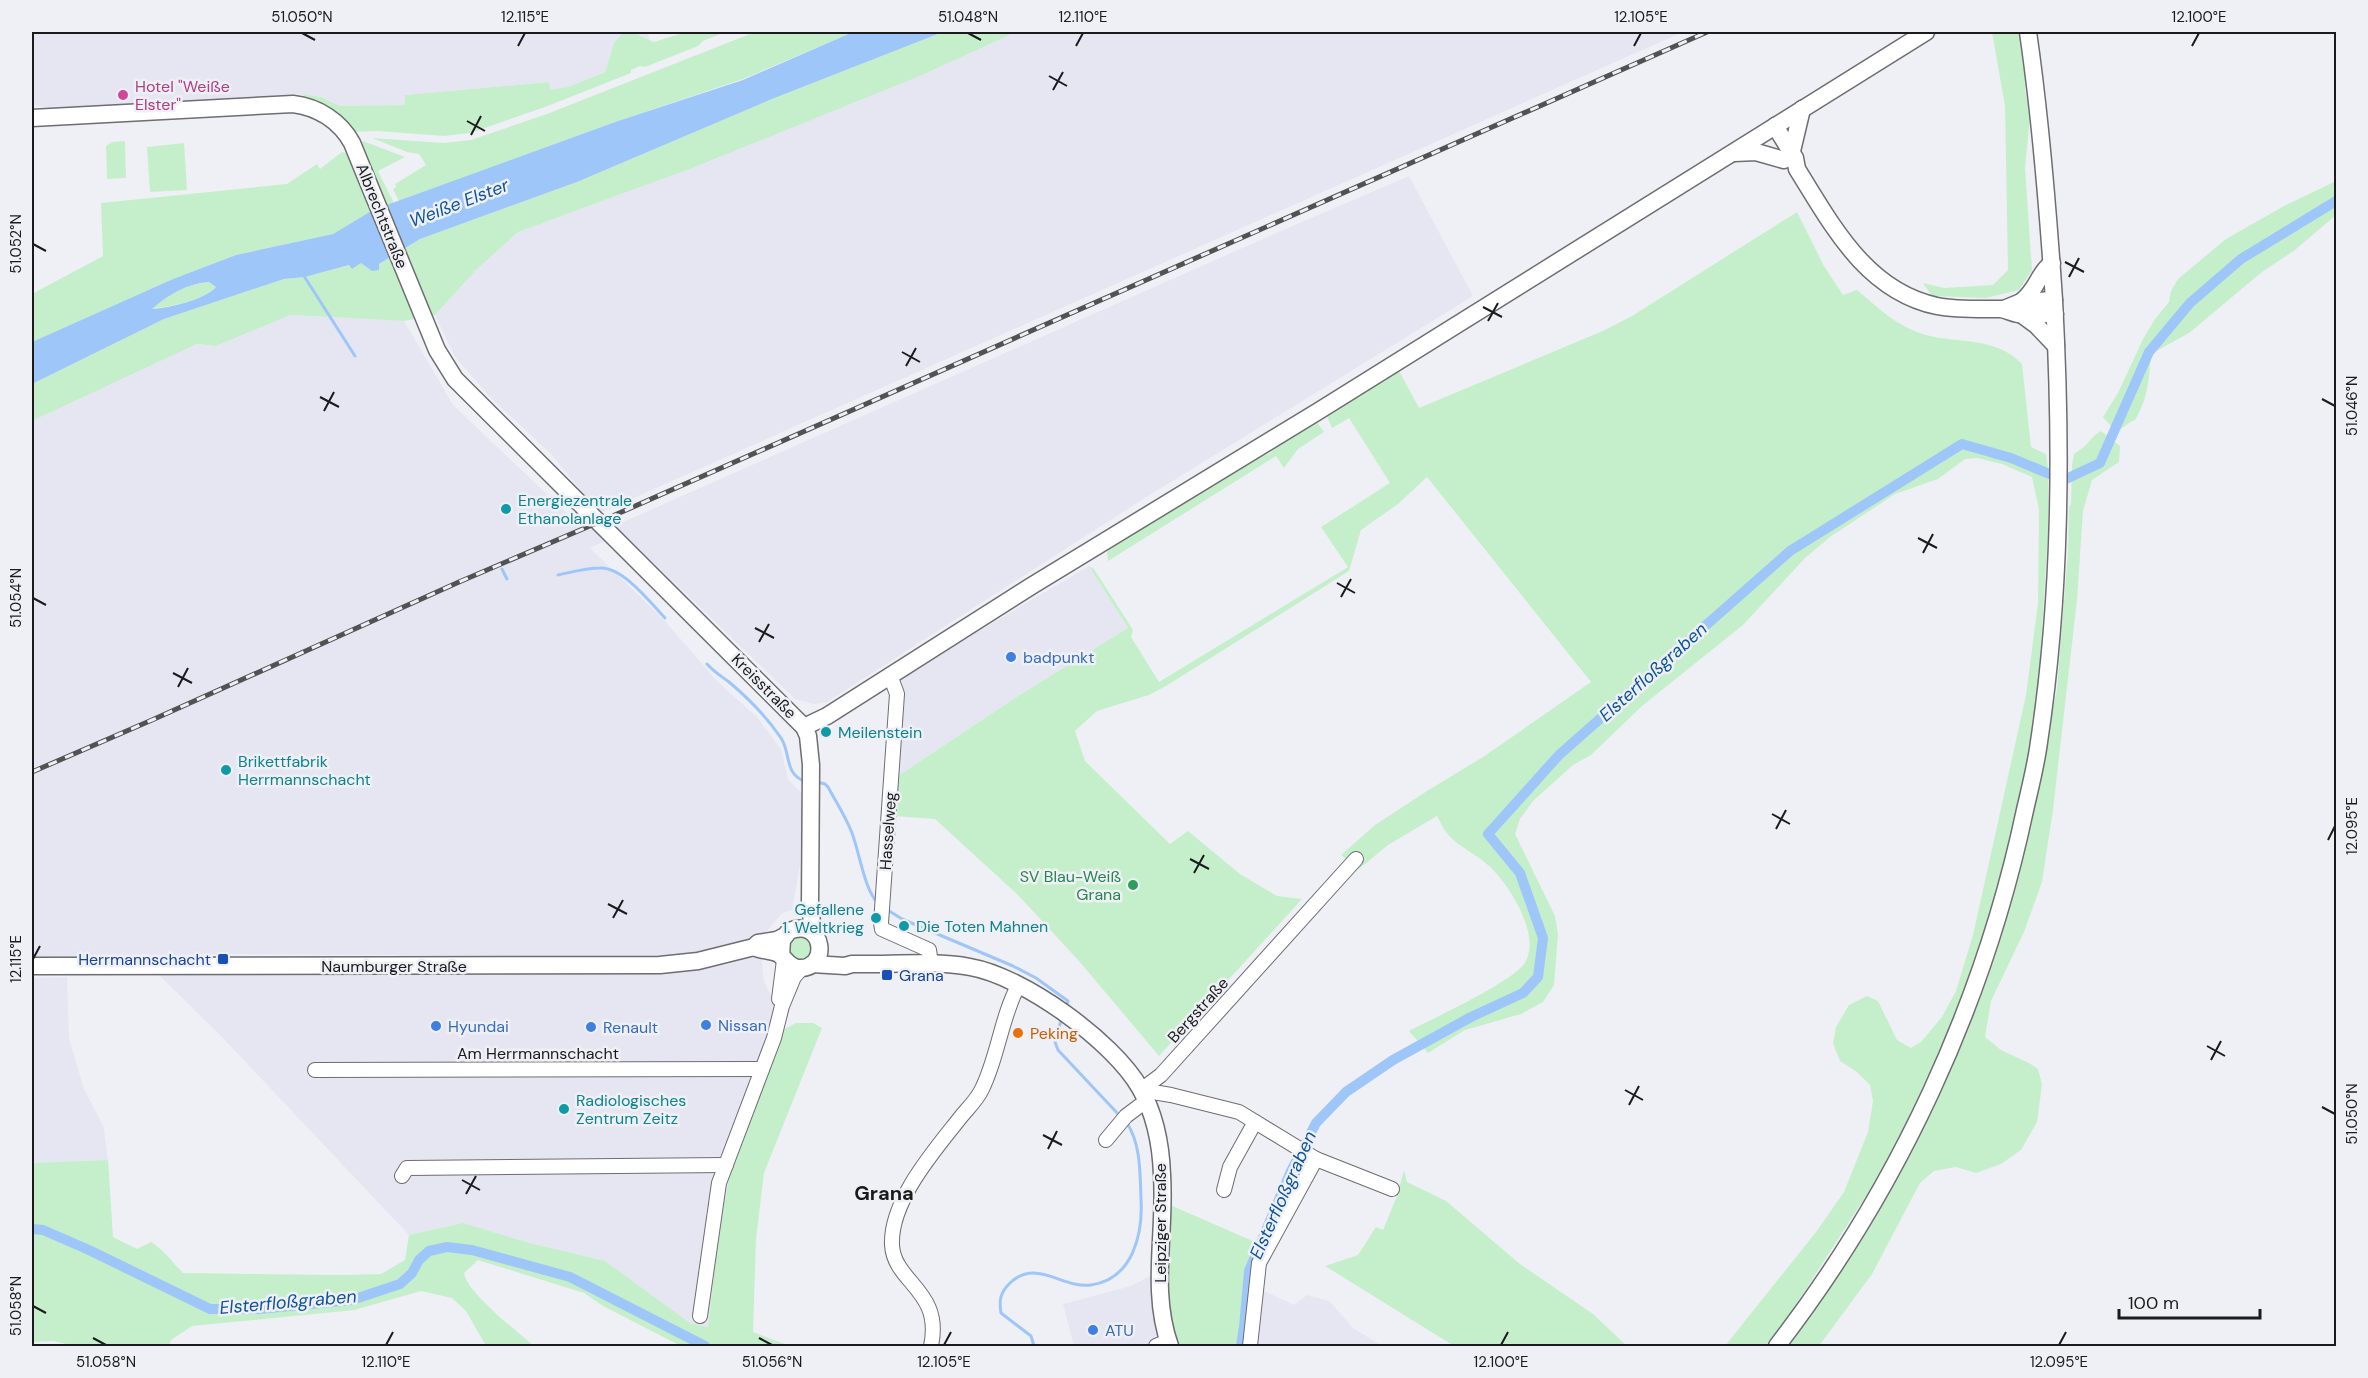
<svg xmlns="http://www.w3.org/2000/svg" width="2368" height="1378" viewBox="0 0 2368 1378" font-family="'DM Sans',sans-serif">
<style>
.built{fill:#e6e6f3}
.green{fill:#c5efcb}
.water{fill:#9ec6f9;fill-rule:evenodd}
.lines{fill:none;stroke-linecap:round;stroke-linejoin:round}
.stream{stroke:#9ec6f9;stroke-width:3}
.canal{stroke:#9ec6f9;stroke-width:10}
.minor-casing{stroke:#6d6d72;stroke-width:16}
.major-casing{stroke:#6d6d72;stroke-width:19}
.minor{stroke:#fff;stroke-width:14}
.major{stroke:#fff;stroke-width:16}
.rail-casing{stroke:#515254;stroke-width:5}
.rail{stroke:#eff0f5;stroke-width:3;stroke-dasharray:9;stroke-linecap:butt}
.ticks{fill:none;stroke:#1b1b1d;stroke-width:2}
.hotel-dot{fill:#d1479c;stroke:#eff0f5;stroke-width:2}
.culture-dot{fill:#0f9aa8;stroke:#eff0f5;stroke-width:2}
.shop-dot{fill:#3f7fe0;stroke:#eff0f5;stroke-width:2}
.leisure-dot{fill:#2e9e5b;stroke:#eff0f5;stroke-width:2}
.transit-dot{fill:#1a4fb4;stroke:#eff0f5;stroke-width:2}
.food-dot{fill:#e8710a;stroke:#eff0f5;stroke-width:2}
.labels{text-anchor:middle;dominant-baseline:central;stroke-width:5;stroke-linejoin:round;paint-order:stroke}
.hotel-label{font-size:16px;fill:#b23c85;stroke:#eff0f5;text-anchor:start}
.street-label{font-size:16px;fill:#1b1b1d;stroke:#eff0f5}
.culture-label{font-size:16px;fill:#0d838f;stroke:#eff0f5;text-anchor:start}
.shop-label{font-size:16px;fill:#366cbe;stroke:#eff0f5;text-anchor:start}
.leisure-label{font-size:16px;fill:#27864d;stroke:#eff0f5;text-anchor:end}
.transit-label{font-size:16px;fill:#164399;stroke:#eff0f5;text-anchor:end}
.food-label{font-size:16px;fill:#c56008;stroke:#eff0f5;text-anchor:start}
.water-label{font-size:18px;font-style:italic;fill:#0d549d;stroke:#eff0f5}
.quarter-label{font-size:20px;font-weight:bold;fill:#1b1b1d;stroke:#eff0f5}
.neatline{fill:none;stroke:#1b1b1d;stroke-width:2}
.ticks-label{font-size:15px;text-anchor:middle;fill:#1b1b1d}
</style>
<rect width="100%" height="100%" fill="#eff0f5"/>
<g class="built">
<path d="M32,32H648L649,39L641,35L614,43L605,72L568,87L549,91L548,82L405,95V105L340,106L321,97L301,94L54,109L32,105Z"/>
<path d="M1016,32H1683L600,513L612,527L1274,234L1409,176L1473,296L1140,501L827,702L814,704L795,699L623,533L590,548L664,620L718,682L757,717L781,749L788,779L802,794L800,865L792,910L782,913L762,937L687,957L227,954L32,958V421L197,344L216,346L291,315L404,321L453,405L574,520L599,513L551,454L489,396L455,357L435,315L476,270L518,232L695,167L920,76Z"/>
<path d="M1089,566L1128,628L1018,696L898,776L901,677Z"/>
<path d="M761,955L764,982L774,1001L787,1013L783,1030L732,1164L719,1230L708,1327L690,1323L604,1261L530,1243L463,1223L409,1235L221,1036L157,973L684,970L728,964L749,957Z"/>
<path d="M67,977L69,1039L84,1089L104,1128L108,1160L32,1163V978Z"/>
<path d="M1166,1268L1177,1346H1074L1063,1304L1131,1286Z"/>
<path d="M1251,1285L1294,1305L1307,1295L1329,1301L1353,1328L1382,1346H1246Z"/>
</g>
<g class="green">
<path d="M686,32H725L703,41L698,46L645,67L640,66L631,70V73L545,107L470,133L444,136L377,131L352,132L325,106L301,94L321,97L340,106L405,105V95L549,82L550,90L568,87L605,72L614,43L622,34L635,33L654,42Z"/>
<path d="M755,32H853L743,79L618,121L399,201L393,189L396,187L395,184L426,165L419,154L407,152L372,138L444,143L471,140L547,114Z"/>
<path d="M943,32H1016L920,76L695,167L518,232L476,270L435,315L404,321L291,315L216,346L197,344L32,421V384L164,319L284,279L305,277L361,262L369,267L379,264L420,239L577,182L772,99Z"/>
<path d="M1992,32H2019L2027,79L2025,89L2030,117L2025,168L2032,270L2019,290L1986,298L1932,296L1923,283L1944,288L1993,285L2008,270L2005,106Z"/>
<path d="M125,141L126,178L107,179L106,146L112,142Z"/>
<path d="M363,141L405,157L378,171L394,203L386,206L358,143Z"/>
<path d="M184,143L187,190L150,192L147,147Z"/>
<path d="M342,152L346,153L350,160H352L373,210L333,234L236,255L173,279L32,342V294L103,256L101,203L287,184L317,164L320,169Z"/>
<path d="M2336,181V215L2295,250L2262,272L2189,333L2151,354C2149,379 2148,399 2135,420C2126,423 2124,429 2115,431L2103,417L2118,393L2143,339L2155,319L2169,302L2171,291L2178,279L2226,239L2284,206Z"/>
<path d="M1797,212L1824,266L1843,295L1857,290C1881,310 1896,326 1926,335C1960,344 1995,336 2022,364L2031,447L2046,454L2048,468V530L2038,697L2027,763L2009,847L1978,955L1963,999L1916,1109L1878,1177L1786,1320L1765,1346H1725L1816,1232L1844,1192L1868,1132L1873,1101L1870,1085L1857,1072L1840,1061L1833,1043L1836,1027L1849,1005L1867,996L1878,1001L1897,1040L1911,1048L1921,1042L1942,1017L1956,991L1973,935L2026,695L2038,603L2039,509L2032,477L2002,464L1977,458L1965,459L1938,479L1895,494L1830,537L1805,558L1743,625L1642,706L1591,755L1573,765L1533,801L1520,819L1515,834L1555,916L1558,934L1554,985L1543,1002L1521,1014L1465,1030L1428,1053L1409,1031C1434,1018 1510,983 1524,964C1543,937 1509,884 1489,866C1477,854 1456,846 1446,832C1442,827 1440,821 1437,816L1388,845L1359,869L1341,855L1375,825L1427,791L1483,757L1591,682L1427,477L1398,504L1361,530L1349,571L1166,686L1149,695L1097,711L1075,731L1085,761L1170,844L1188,831L1240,874L1277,896L1302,899L1159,1056L1079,961L1018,895L935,819L894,816L898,776L1018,696L1128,628L1089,566L1094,569L1133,630L1131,637L1159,682L1348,567L1321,527L1390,483L1349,418L1332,428L1326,414L1398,369L1419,408L1605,330L1632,316Z"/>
<path d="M209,282L216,287C200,302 171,306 150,309C168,295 186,284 209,282Z"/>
<path d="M1316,421L1324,432L1298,449L1284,468L1276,456L1108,561L1107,552L1112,547L1249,460L1269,454L1283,441Z"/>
<path d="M2101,431L2120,446L2119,462L2092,480L2083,511L2077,600L2053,810L2042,882L2024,932L1991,1001L1985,1037L2001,1050L2029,1063L2038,1069L2042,1084L2037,1122L2021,1150L2001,1164L1976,1173L1956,1167L1934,1171L1920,1183L1872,1274L1819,1346H1786L1818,1304L1911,1145L2039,775L2057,689L2068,552L2069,506L2071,505L2072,465L2074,454L2084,447L2095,435Z"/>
<path d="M796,934L812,939L811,956L801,962L790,958L787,941Z"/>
<path d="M796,1023H813L822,1028L764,1173L756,1239L753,1332L790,1346H681L603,1306L584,1293L478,1260L464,1273C467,1293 518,1332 534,1346H486L466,1311L452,1298L421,1291L354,1310L192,1326L171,1340L169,1346H75L53,1341L32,1342V1163L108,1160L113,1237L137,1249L151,1242C164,1250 172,1262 183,1273L340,1275L381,1274L405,1260L409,1235L463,1223L530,1243L605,1261L690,1323L708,1327L719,1230L732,1164L783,1030Z"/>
<path d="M1404,1170L1407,1182L1446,1201L1520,1264L1593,1314L1627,1346H1454L1325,1266L1358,1255L1376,1227L1383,1230L1397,1196Z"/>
<path d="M1170,1205L1262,1245L1246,1346H1177L1166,1293Z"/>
</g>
<path class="water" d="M853,32H943L772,99L577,182L420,239L379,264V270L372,271L361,263L352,269L349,265L305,277L284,279L164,319L32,384V342L173,279L236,255L333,234L373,210L618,121L743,80ZM209,282L216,287C204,300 169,308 152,309C169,294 186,284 209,282Z"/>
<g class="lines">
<g class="stream">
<path d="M304,276L355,356"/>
<path d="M502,569L507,579"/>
<path d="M558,575C572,572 586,568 600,568C623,567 650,602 665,618"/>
<path d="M707,664C714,672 721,676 729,682C748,698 767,717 781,738C791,753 784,773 804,781"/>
<path d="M817,782L825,784L828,787C836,802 846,817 852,833C859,851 865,892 878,903"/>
<path d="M886,909L902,919L1013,966L1036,978L1068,1001L1066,1008"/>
<path d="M1062,1017L1055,1042L1058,1050L1120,1116"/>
<path d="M1034,1346L1031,1336L1001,1313C999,1301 1000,1293 1009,1284C1036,1257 1062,1289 1091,1285C1133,1279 1143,1234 1141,1199C1140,1173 1141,1145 1127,1123"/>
</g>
<g class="canal">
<path d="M32,1229L43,1230L89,1250L210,1309H259L352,1300L400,1284L412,1273L419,1260L429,1251L447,1247L472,1250L570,1277L705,1346"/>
<path d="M1241,1346L1244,1327L1249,1271L1291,1171L1316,1123L1346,1092L1393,1060L1471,1017L1523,993L1538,977L1543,938L1520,873L1488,834L1559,755L1790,551L1962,444L2011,458L2064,480L2100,463L2149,352L2190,303L2241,259L2336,201"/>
</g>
<g class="minor-casing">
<g id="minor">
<path d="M890,675L897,694L881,923L882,929L929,950L931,964"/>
<path d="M779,999L784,960"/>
<path d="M315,1070L762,1069"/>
<path d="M1141,1090L1161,1075L1356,859"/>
<path d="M1141,1090L1171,1095L1239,1112L1316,1159L1392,1189"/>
<path d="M1106,1140L1126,1116L1146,1101"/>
<path d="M402,1176L407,1168L726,1165"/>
<path d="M1224,1190L1230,1167L1255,1122"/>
<path d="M700,1316L719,1183L774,1038L782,1006L794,977L802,968"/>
<path d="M931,1346C943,1290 894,1283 892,1245C890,1201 934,1151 960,1118C967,1109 977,1100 982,1089C998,1057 1001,1018 1018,986"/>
<path d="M1156,1346L1168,1341"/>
<path d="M1250,1346L1259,1263L1316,1159"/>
</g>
</g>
<g class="major-casing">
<g id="major">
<path d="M32,118L293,104C318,107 340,121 352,143L437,350L455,379L804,727L808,736L811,765L810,904L813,933"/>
<path d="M1775,126L1795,158L1797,169C1832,225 1866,291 1937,306C1958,310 1979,309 2001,309C2007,310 2012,313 2018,314C2030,315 2043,314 2055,314"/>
<path d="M1792,151L1802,109"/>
<path d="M1734,153L1756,152L1784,160"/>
<path d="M2021,302C2038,289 2038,273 2052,263"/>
<path d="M2004,309L2021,302L2054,300"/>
<path d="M2021,314L2036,325L2056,346"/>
<path d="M804,727L827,716L1033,585L1317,412L1926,32"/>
<path d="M754,947C762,951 769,950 777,953C786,957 787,967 799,968C830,970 825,917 789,931L782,940L781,956"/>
<path d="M812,964L845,966L852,964C889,965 933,960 970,967C1023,976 1113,1041 1140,1088C1155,1114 1161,1146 1162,1175C1166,1233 1150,1290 1170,1346"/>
<path d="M32,966L660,965L698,961L754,947L758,943L777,940L785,936"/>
<path d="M1777,1346C1898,1189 1984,1004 2025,810C2030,788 2036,765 2039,742C2061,596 2062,448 2054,300C2048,210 2041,121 2028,32"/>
</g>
</g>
<use href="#minor" class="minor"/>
<use href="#major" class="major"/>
<g class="rail-casing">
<path id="rail" d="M32,772L152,720L459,582L599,522L1707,32"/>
</g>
<use href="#rail" class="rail"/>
</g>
<path class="ticks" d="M302,33L315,40M968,33L981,40M518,46L525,33M1076,46L1083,33M1634,46L1641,33M2192,46L2199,33M1049,76L1067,86M1053,90L1063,72M467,121L485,131M471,135L481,116M33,244L46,251M2065,262L2084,272M2069,277L2079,258M1483,307L1502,317M1488,321L1498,303M902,352L920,362M906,366L916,348M320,397L339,407M2322,399L2335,406M324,411L334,392M1918,538L1937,548M1923,553L1933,534M1337,583L1355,593M1341,597L1351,579M33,598L46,605M755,628L774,638M759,642L769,624M173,673L192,683M178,687L188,668M1772,814L1790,824M1776,829L1786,810M2328,840L2335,826M1190,859L1209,869M1194,873L1204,855M608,904L627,914M613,918L623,900M33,959L40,946M2207,1046L2225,1056M2211,1060L2221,1041M1625,1090L1643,1100M1629,1105L1639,1086M2322,1107L2335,1114M1043,1135L1062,1145M1048,1149L1057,1131M462,1180L480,1190M466,1194L476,1176M33,1306L46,1313M93,1338L106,1345M759,1338L772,1345M386,1345L393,1332M944,1345L951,1332M1501,1345L1508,1332M2059,1345L2066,1332"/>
<circle class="hotel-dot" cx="123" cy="95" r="6"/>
<g class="culture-dot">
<circle cx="506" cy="509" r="6"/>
<circle cx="826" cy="732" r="6"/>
<circle cx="226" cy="770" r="6"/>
<circle cx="876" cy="918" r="6"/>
<circle cx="904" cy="926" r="6"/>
<circle cx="564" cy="1109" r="6"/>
</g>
<g class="shop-dot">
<circle cx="1011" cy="657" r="6"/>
<circle cx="706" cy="1025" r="6"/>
<circle cx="436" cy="1026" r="6"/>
<circle cx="591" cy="1027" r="6"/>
<circle cx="1093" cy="1330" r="6"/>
</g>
<circle class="leisure-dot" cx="1133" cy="885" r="6"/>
<g class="transit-dot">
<rect x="217" y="953" width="12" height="12" rx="3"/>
<rect x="881" y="969" width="12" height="12" rx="3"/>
</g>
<circle class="food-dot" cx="1018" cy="1033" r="6"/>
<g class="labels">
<g class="hotel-label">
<text x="135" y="86">Hotel "Weiße<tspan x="135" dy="18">Elster"</tspan></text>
</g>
<g class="street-label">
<text transform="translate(382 216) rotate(68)">Albrechtstraße</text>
<text transform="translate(764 686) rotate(45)">Kreisstraße</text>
<text transform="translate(888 831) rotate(-86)">Hasselweg</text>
<text x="394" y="966">Naumburger Straße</text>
<text transform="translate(1198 1010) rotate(-48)">Bergstraße</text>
<text x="538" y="1053">Am Herrmannschacht</text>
<text transform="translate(1160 1223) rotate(-90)">Leipziger Straße</text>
</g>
<g class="culture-label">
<text x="518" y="500">Energiezentrale<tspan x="518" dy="18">Ethanolanlage</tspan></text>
<text x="838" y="732">Meilenstein</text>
<text x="238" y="761">Brikettfabrik<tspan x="238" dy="18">Herrmannschacht</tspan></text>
<text x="864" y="909" text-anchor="end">Gefallene<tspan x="864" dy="18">1. Weltkrieg</tspan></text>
<text x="916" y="926">Die Toten Mahnen</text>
<text x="576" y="1100">Radiologisches<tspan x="576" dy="18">Zentrum Zeitz</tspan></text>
</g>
<g class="shop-label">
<text x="1023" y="657">badpunkt</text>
<text x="718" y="1025">Nissan</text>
<text x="448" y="1026">Hyundai</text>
<text x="603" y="1027">Renault</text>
<text x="1105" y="1330">ATU</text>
</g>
<g class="leisure-label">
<text x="1121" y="876">SV Blau-Weiß<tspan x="1121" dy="18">Grana</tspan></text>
</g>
<g class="transit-label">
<text x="211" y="959">Herrmannschacht</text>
<text x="899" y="975" text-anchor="start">Grana</text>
</g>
<g class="food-label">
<text x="1030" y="1033">Peking</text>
</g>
<g class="water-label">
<text transform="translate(459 203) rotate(-21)">Weiße Elster</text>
<text transform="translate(1653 672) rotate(-42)">Elsterfloßgraben</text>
<text transform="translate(1283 1195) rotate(-66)">Elsterfloßgraben</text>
<text transform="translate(288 1302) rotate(-5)">Elsterfloßgraben</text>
</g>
<g class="quarter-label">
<text x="884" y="1193">Grana</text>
</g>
</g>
<rect width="2368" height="1378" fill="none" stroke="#eff0f5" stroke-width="66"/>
<path d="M2119 1309v9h141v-9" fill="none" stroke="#1b1b1d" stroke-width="3"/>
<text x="2128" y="1309" font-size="18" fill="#1b1b1d" stroke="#eff0f5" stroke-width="4.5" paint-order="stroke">100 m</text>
<rect x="33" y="33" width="2302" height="1312" class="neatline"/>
<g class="ticks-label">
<text x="302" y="22">51.050°N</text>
<text x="525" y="22">12.115°E</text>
<text x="968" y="22">51.048°N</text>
<text x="1083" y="22">12.110°E</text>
<text x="1641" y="22">12.105°E</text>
<text x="2199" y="22">12.100°E</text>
<text transform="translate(16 244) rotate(-90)" y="5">51.052°N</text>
<text transform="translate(2352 406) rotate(-90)" y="5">51.046°N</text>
<text transform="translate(16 598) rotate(-90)" y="5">51.054°N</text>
<text transform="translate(2352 826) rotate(-90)" y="5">12.095°E</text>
<text transform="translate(16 959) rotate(-90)" y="5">12.115°E</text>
<text transform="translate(2352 1114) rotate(-90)" y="5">51.050°N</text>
<text transform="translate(16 1306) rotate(-90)" y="5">51.058°N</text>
<text x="106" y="1367">51.058°N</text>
<text x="386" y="1367">12.110°E</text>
<text x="772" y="1367">51.056°N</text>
<text x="944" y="1367">12.105°E</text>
<text x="1501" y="1367">12.100°E</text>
<text x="2059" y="1367">12.095°E</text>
</g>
</svg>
